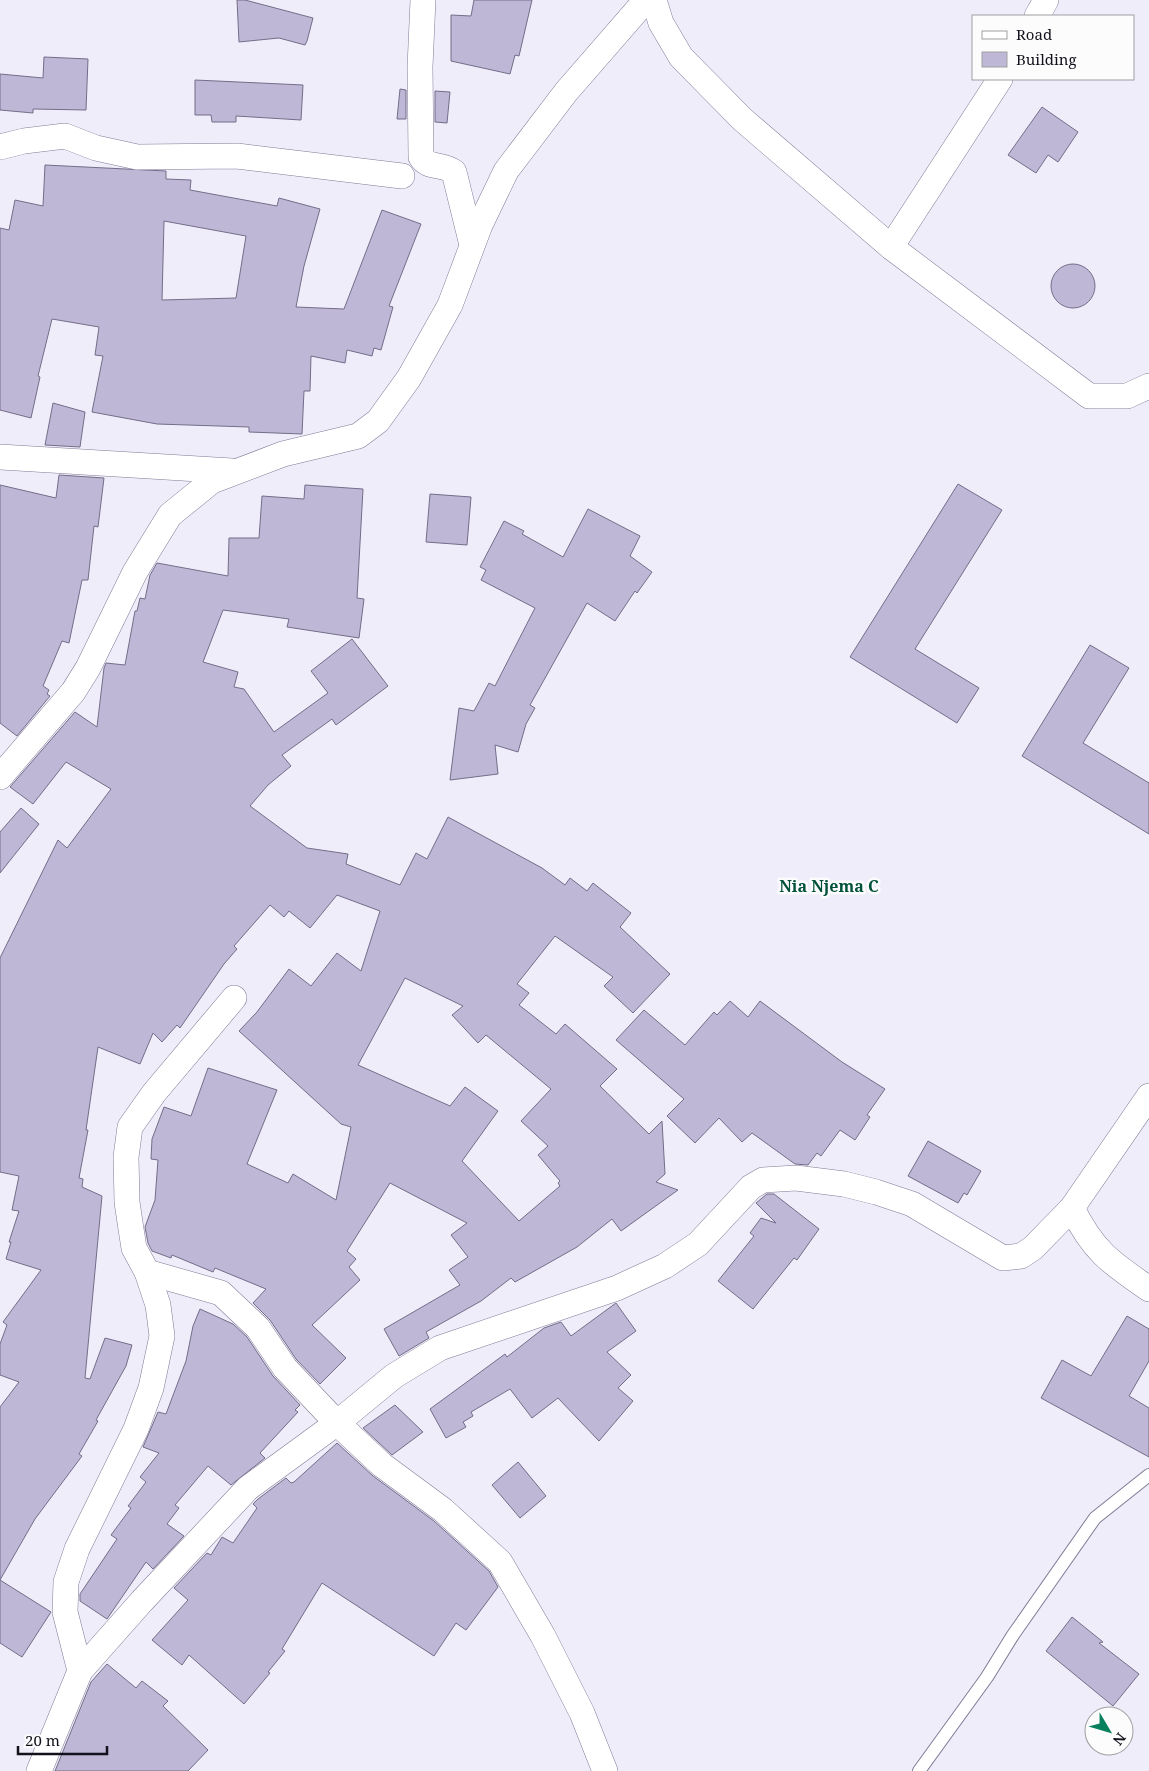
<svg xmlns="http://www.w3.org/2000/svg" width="1149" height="1771" viewBox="0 0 1149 1771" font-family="'Noto Serif',serif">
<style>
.building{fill:#beb7d6;stroke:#736d89;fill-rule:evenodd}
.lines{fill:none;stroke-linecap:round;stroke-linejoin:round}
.service-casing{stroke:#817a97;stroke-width:14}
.minor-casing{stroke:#817a97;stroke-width:26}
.service{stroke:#fff;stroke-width:12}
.minor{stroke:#fff;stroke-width:25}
.labels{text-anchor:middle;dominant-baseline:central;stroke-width:5;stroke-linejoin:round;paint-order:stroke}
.quarter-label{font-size:16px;font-weight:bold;fill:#02523b;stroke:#fcfcfc}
</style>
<rect width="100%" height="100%" fill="#f0edfa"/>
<g class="building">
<path d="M237,0H245L313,18L307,41L305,45L279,38L239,42Z"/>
<path d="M474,0H532L519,56L515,55L510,74L451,61V15L471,16Z"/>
<path d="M44,57L88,59L86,110L33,109V113L0,110V74L43,78Z"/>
<path d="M195,80L303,85L301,120L236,116V122H212L211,115H195Z"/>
<path d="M400,89L406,90V119H397Z"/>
<path d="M435,91L450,92L447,123L435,122Z"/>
<path d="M1042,107L1078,132L1058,162L1048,155L1036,173L1008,155Z"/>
<path d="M45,165L166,171V179L191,180L190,190L277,206L279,198L320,209L304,266L296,307L344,309L382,210L421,224L389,306L393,307L381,350L374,348L372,356L347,350L345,363L311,356L310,391H304L302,434L249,432V427L157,424L92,412L103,356L95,355L99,327L52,319L38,376L40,377L31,418L0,410V228L9,230L15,200L43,206ZM164,221L246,236L236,298L162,300Z"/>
<circle cx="1073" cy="286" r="22"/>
<path d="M53,403L85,412L80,447L45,445Z"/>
<path d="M59,475L104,478L98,527L94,526L88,580H82L69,643L62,641L43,686L49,690L47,694L50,696L17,736L0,723V485L56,498Z"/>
<path d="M958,484L1002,510L915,649L979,688L957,723L850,657Z"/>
<path d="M305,485L363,489L357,598L364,599L359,638L287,627L289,619L223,610L203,662L238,672L234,687L244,689L274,732L328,693L311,671L352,639L388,686L336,725L332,719L282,755L291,766L268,785L250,806L307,848L348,854L346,864L400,885L416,853L427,859L448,817L542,868L565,885L570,878L587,891L593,883L631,913L620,927L670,974L633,1013L604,986L613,977L555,936L517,984L529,993L519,1005L556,1034L565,1024L617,1069L600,1086L649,1134L662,1121L665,1174L656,1182L678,1190L621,1231L612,1219L577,1247L515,1282L511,1278L481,1301L426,1332L429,1338L399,1356L384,1329L460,1285L449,1270L468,1257L451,1235L467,1223L390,1183L347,1251L356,1259L349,1267L360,1280L312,1325L346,1358L320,1384L296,1359L270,1320L253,1303L266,1289L215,1268L213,1272L172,1255L171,1258L152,1251L148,1243L145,1227L155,1200L158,1160L151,1159L152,1139L164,1107L191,1116L208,1068L277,1090L247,1164L288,1183L293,1174L336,1200L351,1127L341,1124L239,1031L257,1012L289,969L311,986L337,953L361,971L380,911L337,895L310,928L289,911L284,917L270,905L234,946L237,949L224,964L180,1028L177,1025L162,1042L153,1033L140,1064L98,1047L86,1130H88L79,1178L83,1179L82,1187L102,1196L85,1378L90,1379L105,1338L132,1345L126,1366L96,1420L98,1421L79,1454L82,1456L35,1519L0,1580L51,1612L22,1657L0,1643V1407L19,1382L0,1375V1344L7,1325L3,1322L41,1270L6,1259L11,1242H9L19,1211L12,1210L19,1176L0,1172V958L58,840L67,848L111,789L66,762L33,804L10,787L75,712L97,727L104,668L106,663L125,665L135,611H137L140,598L145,599L150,575L157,563L228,576L229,538H259L262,496L304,499ZM405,978L463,1006L452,1015L478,1043L486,1035L551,1089L521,1121L548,1146L538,1155L560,1181L558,1183L560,1186L519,1221L462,1161L498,1111L465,1087L450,1106L358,1065Z"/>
<path d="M430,494L471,497L467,545L426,542Z"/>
<path d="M588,509L640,536L630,556L652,572L637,593L635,591L615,621L587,603L530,705L535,708L526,724L518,752L495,745L498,774L450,780L459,708L474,711L489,683L495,686L535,608L481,580L486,570L480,567L504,521L524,531L522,534L563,557Z"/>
<path d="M1090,645L1129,668L1083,743L1149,783V834L1022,756Z"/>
<path d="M21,808L39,824L0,873V832Z"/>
<path d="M730,1001L748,1017L760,1001L842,1062L885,1089L867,1115L870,1117L855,1140L840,1130L821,1156L817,1153L808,1165L795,1164L752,1133L742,1142L719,1118L695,1143L667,1116L684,1099L616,1040L644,1010L685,1045L714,1012L717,1015Z"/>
<path d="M928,1141L981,1171L967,1195L964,1193L958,1203L908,1176Z"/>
<path d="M767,1194H774L819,1229L797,1260L794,1258L753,1309L718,1281L754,1236L750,1233L761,1218L776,1223L756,1203Z"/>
<path d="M616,1303L636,1331L607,1352L631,1375L618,1388L633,1401L599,1441L558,1398L532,1418L510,1389L471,1412L473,1416L463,1422L466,1427L446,1438L430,1409L505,1354L507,1357L544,1328L561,1322L571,1336Z"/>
<path d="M200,1309L233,1324L247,1337L273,1376L300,1405L295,1410L298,1412L260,1453L265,1458L231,1485L208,1466L175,1505L179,1508L167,1524L184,1536L153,1569L146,1562L107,1619L80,1601V1594L117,1539L111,1535L131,1508L128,1506L146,1482L140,1477L159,1453L143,1447L158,1412L166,1414L186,1361L193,1326Z"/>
<path d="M1127,1316L1149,1329V1361L1129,1396L1149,1408V1457L1041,1398L1062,1360L1091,1376Z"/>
<path d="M395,1405L423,1432L392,1455L363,1428Z"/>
<path d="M337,1443L373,1476L434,1521L489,1571L498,1587L466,1630L456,1623L434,1656L322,1583L282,1649L285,1651L268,1672L270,1673L244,1704L189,1655L182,1665L152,1640L188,1600L174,1588L207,1553L211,1555L222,1537L233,1543L257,1508L253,1504L258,1499L286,1478L291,1483L294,1482Z"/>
<path d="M518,1462L546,1496L520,1518L492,1485Z"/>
<path d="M1072,1617L1103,1642L1099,1643L1139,1674L1113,1706L1046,1651Z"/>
<path d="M107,1664L136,1688L142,1681L168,1701L163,1706L208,1750L188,1771H55L91,1682Z"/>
</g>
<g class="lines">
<g class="service-casing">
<path id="service" d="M919,1771L987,1677L1013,1635L1095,1518L1149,1475"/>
</g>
<g class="minor-casing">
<g id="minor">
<path d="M423,0L420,67L421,157C428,169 443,163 454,172L472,245"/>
<path d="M654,0L661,23L681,57L742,119L891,247L1089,396H1127L1149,386"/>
<path d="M1037,16L1046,0"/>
<path d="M0,147L24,141L65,136L96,148L137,157L237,156L402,176"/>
<path d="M891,247L1000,79"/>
<path d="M0,457L232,471"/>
<path d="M0,777L73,692L88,668L135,572L170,515L212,481L283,454L358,436L378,421L409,378L450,305L480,225L506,171L566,92L646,0"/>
<path d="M1072,1208C1093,1251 1111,1263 1149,1289"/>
<path d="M147,1272L221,1293L258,1328L285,1368L337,1423L382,1465L443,1510L500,1562L543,1636L582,1713L605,1771"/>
<path d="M80,1671L65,1612L66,1582L77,1549L136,1429L151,1388L162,1336L158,1305L147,1272L134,1248L131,1229L127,1202L126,1157L130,1127L154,1093L234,998"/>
<path d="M39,1771L80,1671L142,1601L248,1488L337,1423L394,1376L440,1348L617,1288L665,1266L698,1244L751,1187L763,1180L796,1178L844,1184L876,1192L912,1204L1003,1258L1021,1256L1033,1248L1072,1208L1149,1096"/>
</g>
</g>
<use href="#service" class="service"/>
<use href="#minor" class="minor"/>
</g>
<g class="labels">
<g class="quarter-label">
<text x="829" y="886">Nia Njema C</text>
</g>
</g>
<rect x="972" y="15" width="162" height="65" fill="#fcfcfc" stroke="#9f9ea2"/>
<rect x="982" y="31" width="25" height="8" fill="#ffffff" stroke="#9f9ea2"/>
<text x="1016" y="40" font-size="15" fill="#13111b">Road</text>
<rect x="982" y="52" width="25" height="15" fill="#beb7d6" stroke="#9f9ea2"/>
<text x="1016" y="65" font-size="15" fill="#13111b">Building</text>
<g transform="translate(1109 1731) rotate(128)"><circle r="24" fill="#fcfcfc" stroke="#9f9ea2"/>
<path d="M0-4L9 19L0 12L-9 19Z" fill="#087f5d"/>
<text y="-8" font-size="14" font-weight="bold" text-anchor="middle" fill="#13111b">N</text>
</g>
<path d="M18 1746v8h89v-8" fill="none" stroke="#13111b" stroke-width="2.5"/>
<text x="25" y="1746" font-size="15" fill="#13111b" stroke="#fcfcfc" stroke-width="4" paint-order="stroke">20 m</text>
</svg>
